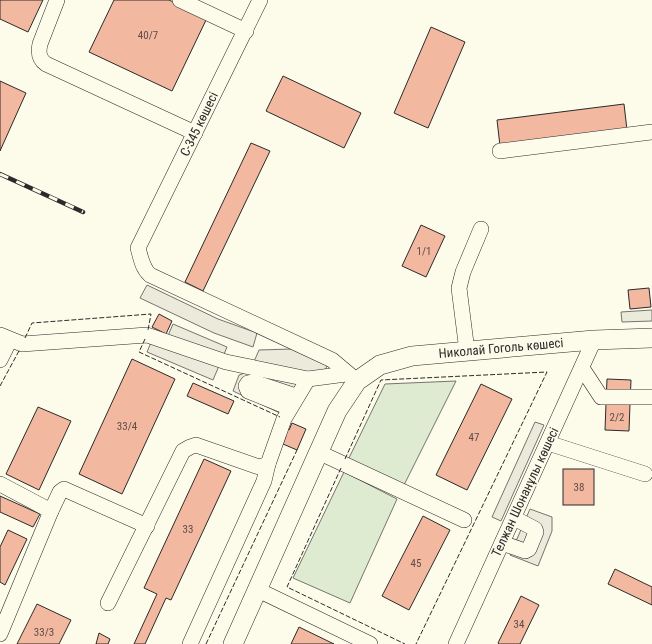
<svg xmlns="http://www.w3.org/2000/svg" width="652" height="644" viewBox="0 0 652 644" font-family="'Roboto Condensed',sans-serif">
<style>
.green{fill:#deebd1;stroke:#74746e}
.parking{fill:#eceadb;stroke:#74746e}
.building{fill:#f2b8a0;stroke:#2b2b2b}
.lines{fill:none;stroke-linecap:round;stroke-linejoin:round}
.minor-casing{stroke:#2b2b2b;stroke-width:16}
.major-casing{stroke:#2b2b2b;stroke-width:20}
.minor{stroke:#fdfbea;stroke-width:15}
.major{stroke:#fdfbea;stroke-width:19}
.rail-casing{stroke:#2b2b2b;stroke-width:4.5}
.rail{stroke:#fdfbea;stroke-width:3;stroke-dasharray:9;stroke-linecap:butt}
.fence{stroke:#2b2b2b;stroke-width:1;stroke-dasharray:5 2;stroke-linecap:butt}
.labels{text-anchor:middle;dominant-baseline:central;stroke-width:3;stroke-linejoin:round;paint-order:stroke}
.number-label{font-size:11px;fill:#5d4e48}
.street-label{font-size:13px;fill:#2b2b2b;stroke:#fdfbea}
</style>
<rect width="100%" height="100%" fill="#fdfbea"/>
<g class="green">
<path d="M456,381L404,485L348,460L385,384Z"/>
<path d="M344,472L397,499L350,603L293,578Z"/>
</g>
<g class="parking">
<path d="M147,285L218,319L257,333L253,347L214,333L140,298Z"/>
<path d="M652,310V321L622,322L621,312Z"/>
<path d="M173,324L227,347L213,380L147,352L155,333L167,338Z"/>
<path d="M292,349L328,364L324,372L282,414L233,391L239,375L250,371L259,350Z"/>
<path d="M535,422L544,425L501,521L492,517Z"/>
<path d="M530,509L552,517V531L538,566L510,555Z"/>
</g>
<g class="building">
<path d="M0,0H43L28,32L0,19Z"/>
<path d="M114,0H169L207,18L172,91L89,52Z"/>
<path d="M431,27L465,42L428,128L394,113Z"/>
<path d="M283,76L361,113L344,148L266,111Z"/>
<path d="M0,81L26,93L0,151Z"/>
<path d="M624,104L627,130L500,146L497,120Z"/>
<path d="M251,143L270,151L203,291L185,282Z"/>
<path d="M421,225L445,236L426,277L402,266Z"/>
<path d="M649,288L651,307L630,309L628,290Z"/>
<path d="M159,314L172,321L166,334L152,327Z"/>
<path d="M132,359L175,379L122,494L79,474Z"/>
<path d="M607,379L631,380L630,404L606,403Z"/>
<path d="M193,383L234,401L228,414L187,396Z"/>
<path d="M481,384L512,399L467,490L436,475Z"/>
<path d="M606,403L630,404L629,431L605,430Z"/>
<path d="M38,407L71,421L39,490L6,474Z"/>
<path d="M292,423L306,429L297,450L283,444L286,436L282,434L285,428L289,430Z"/>
<path d="M204,459L231,471L171,600L166,598L145,644H134L157,594L144,588Z"/>
<rect x="563" y="469" width="31" height="36"/>
<path d="M0,496L40,514L33,527L0,512Z"/>
<path d="M423,516L450,530L409,610L382,596Z"/>
<path d="M8,530L27,539L5,585L0,582V547Z"/>
<path d="M615,569L652,587V605L608,584Z"/>
<path d="M521,596L539,605L520,644H499L498,643Z"/>
<path d="M37,604L71,620L59,644H17Z"/>
<path d="M299,627L334,644H291Z"/>
<path d="M99,633L110,639L108,644H96Z"/>
</g>
<g class="lines">
<g class="minor-casing">
<g id="minor">
<path d="M57,0L40,44C38,53 39,59 46,64L195,133"/>
<path d="M180,0L246,31"/>
<path d="M260,0L138,248C141,258 142,268 150,275L332,360L357,381"/>
<path d="M500,151L652,132"/>
<path d="M0,335L22,344L147,335L226,362L308,379L346,374"/>
<path d="M467,351L459,288L463,272L481,229"/>
<path d="M0,360L10,340"/>
<path d="M582,368L601,397H652"/>
<path d="M290,408L248,391L246,386L248,383L254,382L296,396"/>
<path d="M548,443L645,474"/>
<path d="M318,452L464,520"/>
<path d="M0,484L51,511"/>
<path d="M502,543L525,551L529,549L536,532L535,529L514,518"/>
<path d="M256,589L370,644"/>
<path d="M108,603L183,451L190,447L196,445L259,467L268,464L284,419L308,379"/>
<path d="M0,634L51,511L60,492L64,489L147,526"/>
<path d="M190,644L264,481L268,464"/>
<path d="M456,644L594,340"/>
</g>
</g>
<g class="major-casing">
<path id="major" d="M233,644L337,411L357,381L380,365L412,356L594,340L652,338"/>
</g>
<use href="#minor" class="minor"/>
<use href="#major" class="major"/>
<g class="rail-casing">
<path id="rail" d="M0,174L83,212"/>
</g>
<use href="#rail" class="rail"/>
<g class="fence">
<path d="M25,338L32,323L151,314L148,330"/>
<path d="M145,339L139,352L280,417"/>
<path d="M0,386L20,349"/>
<path d="M345,459L381,380L547,372L416,644"/>
<path d="M341,468L287,587L405,644"/>
<path d="M206,644L297,450"/>
</g>
</g>
<g class="labels">
<g class="number-label">
<text x="148" y="35">40/7</text>
<text x="424" y="251">1/1</text>
<text x="617" y="417">2/2</text>
<text x="127" y="426">33/4</text>
<text x="474" y="437">47</text>
<text x="579" y="487">38</text>
<text x="188" y="529">33</text>
<text x="416" y="563">45</text>
<text x="519" y="624">34</text>
<text x="44" y="632">33/3</text>
</g>
<g class="street-label">
<text transform="translate(199 124) rotate(-64)">С-345 көшесі</text>
<text transform="translate(501 348) rotate(-5)">Николай Гоголь көшесі</text>
<text transform="translate(525 492) rotate(-65)">Телжан Шонанұлы көшесі</text>
</g>
</g>
</svg>
